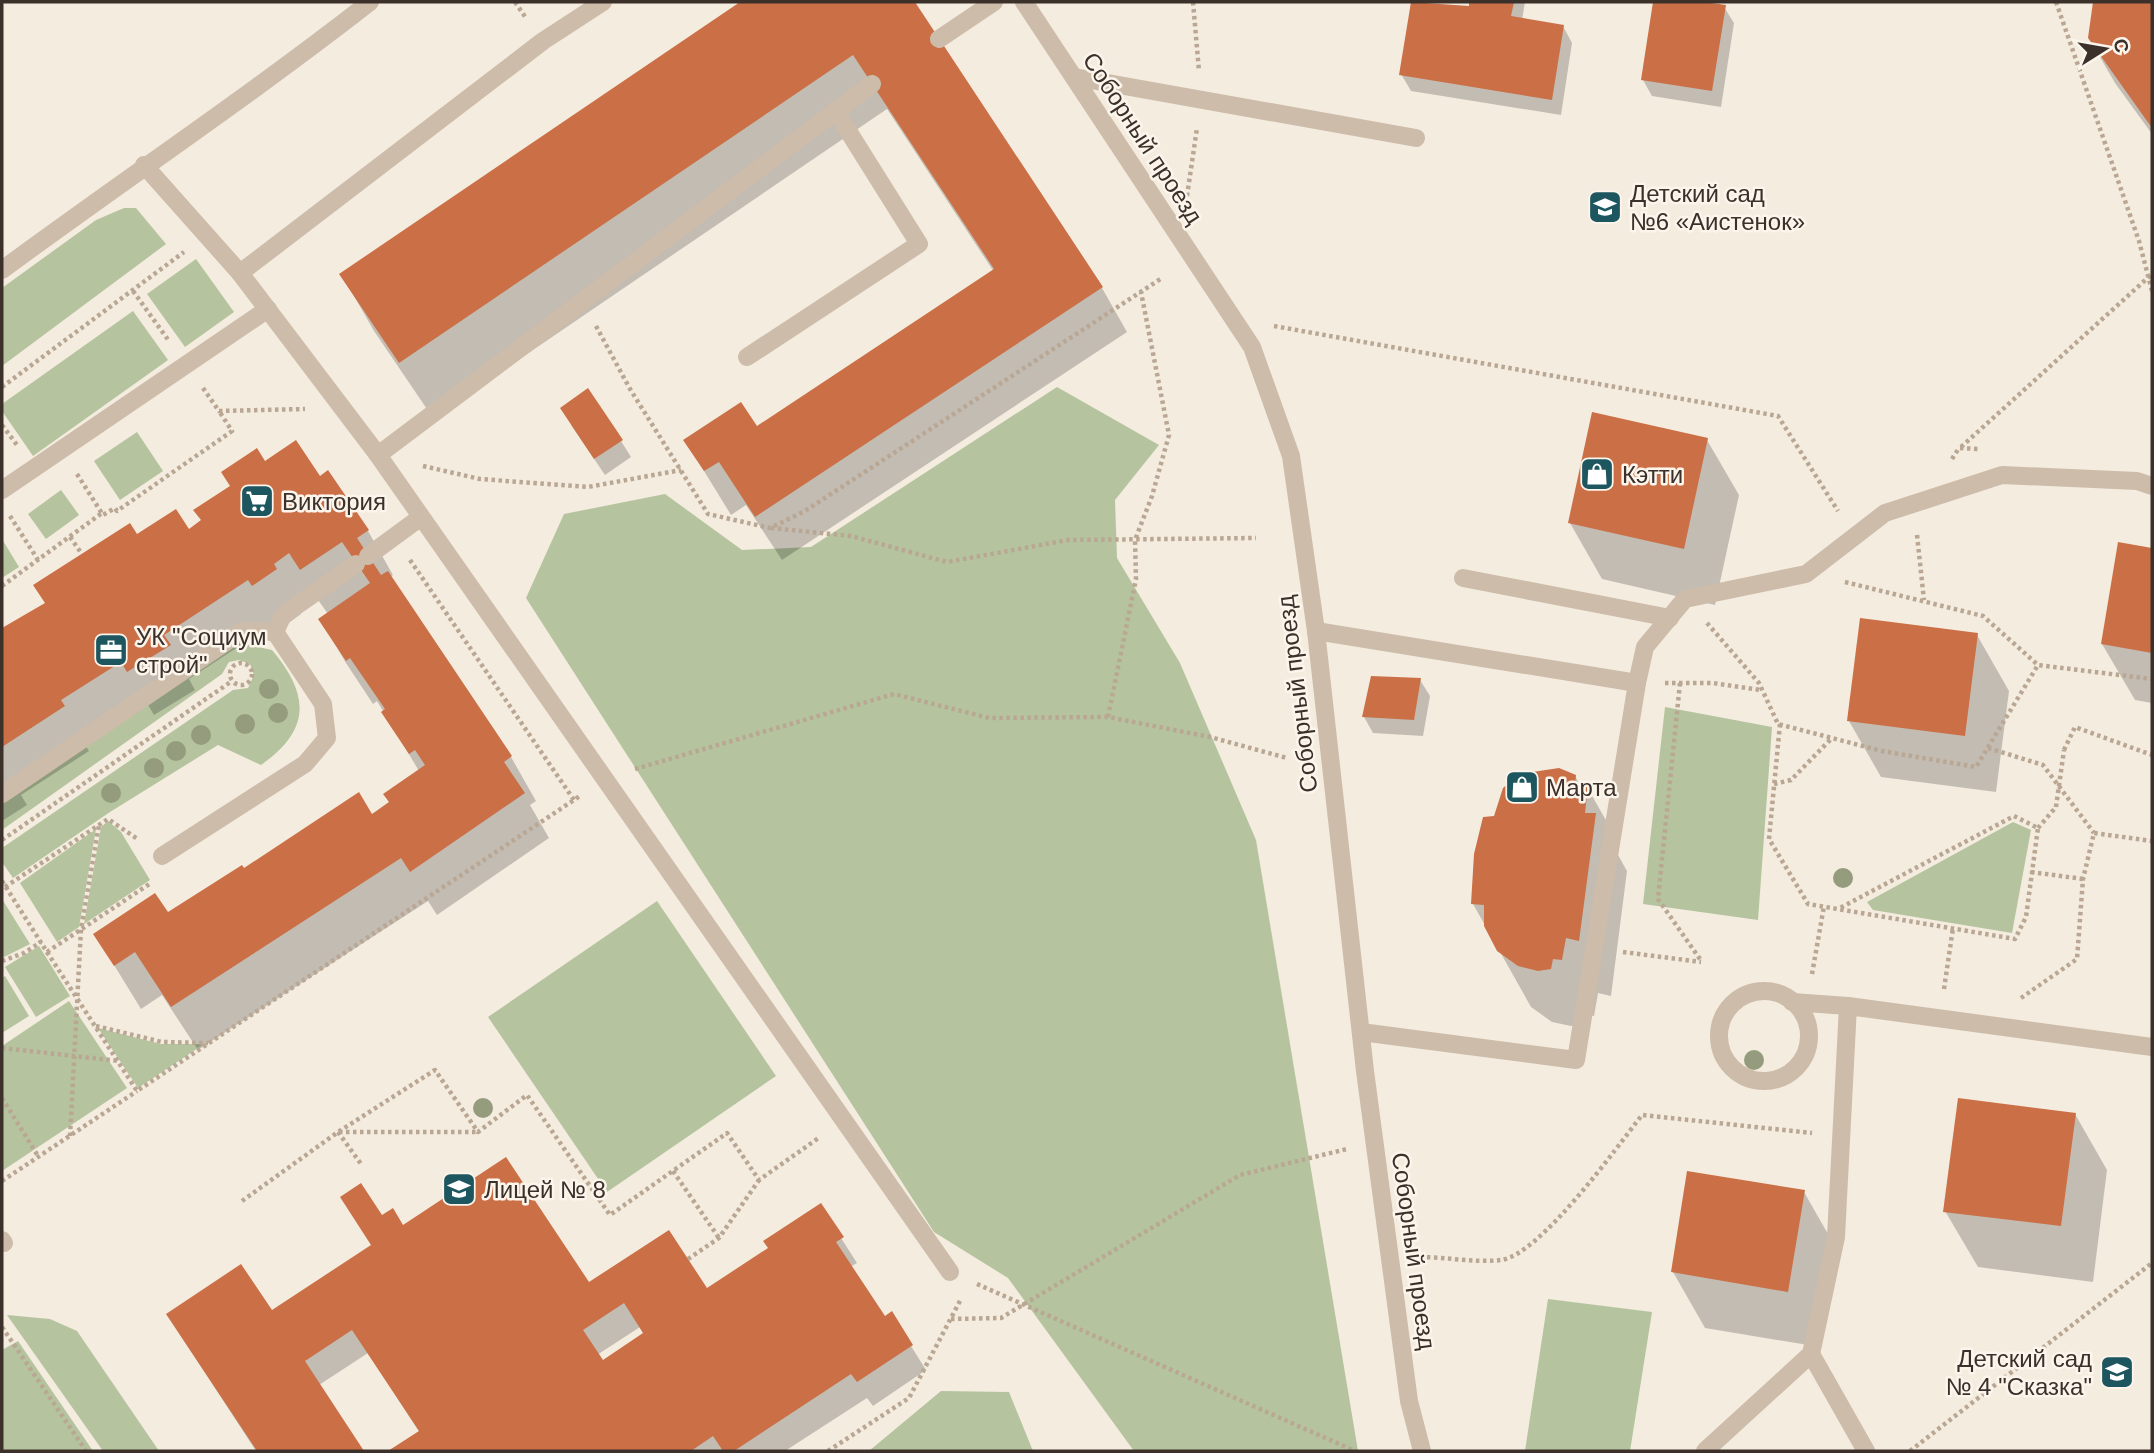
<svg xmlns="http://www.w3.org/2000/svg" width="2154" height="1453" viewBox="0 0 2154 1453" font-family="Arial,sans-serif">
<style>
.green{fill:#b5c49e}
.shadow{fill:#0003;fill-rule:evenodd}
.building{fill:#cb6f46;fill-rule:evenodd}
.lines{fill:none;stroke-linecap:round;stroke-linejoin:round}
.path{stroke:#b9a794;stroke-width:4.5;stroke-dasharray:3.5 3.5;stroke-linecap:butt}
.lane{stroke:#cdbcaa;stroke-width:18}
.street{stroke:#cdbcaa;stroke-width:18}
.path-bridge{stroke:#b9a794;stroke-width:4.5;stroke-dasharray:3.5 3.5;stroke-linecap:butt}
.tree{fill:#949c7d}
.labels{text-anchor:middle;dominant-baseline:central;stroke-width:5;stroke-linejoin:round;paint-order:stroke}
.street-label{font-size:24px;fill:#3b302a;stroke:#fbf5ec}
.poi-label{font-size:24px;fill:#3b302a;stroke:#fbf5ec;text-anchor:start}
</style>
<rect width="100%" height="100%" fill="#f4ecdf"/>
<g class="green">
<path d="M124,208H136L166,244L2,366V288L96,220Z"/>
<path d="M196,259L234,312L185,347L147,294Z"/>
<path d="M133,311L168,360L33,456L2,411V404Z"/>
<path d="M1057,387L1159,445L1115,500L1117,558L1180,663L1256,840L1358,1451H1134L1008,1278L934,1232L526,598L564,514L665,494L742,550L811,547Z"/>
<path d="M137,432L163,471L120,500L94,461Z"/>
<path d="M61,490L79,515L46,539L28,514Z"/>
<path d="M2,539L19,567L2,578Z"/>
<path d="M235,642L272,650C310,695 311,730 261,765L218,745L110,812L13,878L2,862V848L233,690L248,688L254,675L250,664L239,660L229,662L222,674L2,830V804Z"/>
<path d="M1665,707L1772,727L1758,920L1643,904Z"/>
<path d="M108,821L121,832L150,880L84,924L101,827Z"/>
<path d="M2013,822L2031,830L2012,933L1873,910L1867,902Z"/>
<path d="M96,829L79,927L57,942L20,883Z"/>
<path d="M2,899L30,944L2,958Z"/>
<path d="M657,901L776,1076L607,1192L488,1017Z"/>
<path d="M39,946L70,996L36,1017L5,967Z"/>
<path d="M5,976L29,1016L2,1033V978Z"/>
<path d="M69,1001L127,1088L2,1171V1046Z"/>
<path d="M98,1028L161,1044H204L138,1088Z"/>
<path d="M1548,1299L1652,1312L1630,1451H1525Z"/>
<path d="M7,1315L50,1319L77,1331L159,1451H103Z"/>
<path d="M18,1341L93,1451H2V1350Z"/>
<path d="M941,1391L1009,1392L1033,1451H869Z"/>
</g>
<g class="shadow">
<path d="M743,2H913L1102,288L1127,332L782,560L746,505L731,515L685,440L756,428L994,272L887,109L433,418L374,331L342,275Z"/>
<path d="M1413,2L1470,8L1471,2H1525L1522,20L1563,26L1572,43L1561,115L1411,91L1401,74Z"/>
<path d="M1655,2H1693L1724,7L1734,23L1721,107L1652,96L1643,80Z"/>
<path d="M2094,2H2152V134L2115,83L2089,38Z"/>
<path d="M571,425L621,441L631,457L605,475Z"/>
<path d="M1707,440L1739,495L1715,605L1602,579L1570,523Z"/>
<path d="M265,463L319,479L328,473L368,531L393,575L390,577L511,757L536,801L530,805L549,838L437,915L428,901L198,1050L162,995L141,1009L95,934L167,915L244,870L372,816L391,803L419,771L377,701L373,704L346,663L320,619L328,614L316,597L298,609L301,614L279,630L275,623L189,679L195,690L154,715L148,705L85,745L89,751L21,795L27,805L2,821V632L47,604L136,536L188,532Z"/>
<path d="M2119,544L2152,550V703L2135,700L2102,644Z"/>
<path d="M1977,635L2009,691L1996,792L1881,777L1849,721Z"/>
<path d="M1420,680L1430,696L1423,736L1373,733L1364,717Z"/>
<path d="M1575,776L1581,787H1587L1619,843L1618,855L1627,871L1611,996L1598,993L1594,1016L1585,1015L1582,1024L1571,1026L1552,1022L1531,1007L1473,904L1495,818Z"/>
<path d="M2075,1114L2107,1170L2093,1282L1978,1267L1945,1211Z"/>
<path d="M1804,1192L1836,1248L1820,1347L1705,1328L1673,1272Z"/>
<path d="M820,1205L857,1263L850,1267L884,1318L891,1314L926,1370L873,1406L867,1398L785,1451H391L420,1433L368,1353L319,1385L362,1451H256L183,1339L271,1312L372,1246L382,1218L403,1227L588,1285L707,1290L770,1249ZM640,1327L644,1334L602,1362L597,1355Z"/>
</g>
<g class="building">
<path d="M740,2H915L1103,287L755,517L719,462L704,471L683,440L741,402L757,426L994,269L853,55L399,363L339,274Z"/>
<path d="M1411,2L1469,6V2H1514L1511,16L1564,25L1552,100L1399,75Z"/>
<path d="M1653,2H1704L1726,5L1712,91L1641,80Z"/>
<path d="M2093,2H2152V128L2088,38Z"/>
<path d="M588,388L623,440L594,459L560,408Z"/>
<path d="M1592,412L1708,438L1684,549L1568,523Z"/>
<path d="M296,440L320,476L328,470L369,530L357,538L381,575L388,571L512,756L504,762L525,793L410,872L401,858L171,1007L135,952L114,966L93,934L155,893L168,912L242,865L244,868L359,792L372,814L389,802L383,794L425,765L415,750L409,754L381,712L385,709L350,658L346,661L318,619L370,583L342,542L300,570L289,553L274,564L277,569L252,586L248,580L164,635L171,645L127,672L121,662L61,700L65,706L2,747V628L45,603L33,585L130,523L137,534L176,509L189,529L201,520L193,510L230,486L221,472L257,448L265,461Z"/>
<path d="M2118,542L2152,548V653L2101,644Z"/>
<path d="M1860,618L1978,633L1965,736L1847,721Z"/>
<path d="M1371,676L1421,678L1414,720L1362,717Z"/>
<path d="M1559,768L1576,775L1575,785H1588L1585,813H1596L1579,941L1566,938L1562,960L1553,959L1551,969L1538,971L1518,966L1497,951L1484,926V905L1471,904L1474,854L1483,817L1494,816L1503,788L1519,774Z"/>
<path d="M1958,1098L2076,1113L2061,1226L1943,1212Z"/>
<path d="M506,1157L589,1282L669,1230L707,1288L768,1248L763,1241L821,1203L844,1237L836,1242L885,1316L892,1311L913,1345L857,1382L851,1374L734,1451H723L713,1436L691,1451H388L419,1431L352,1330L305,1361L364,1451H257L166,1314L241,1264L272,1310L371,1245L340,1197L361,1183L382,1215L393,1208L403,1225ZM624,1303L643,1333L603,1360L583,1330Z"/>
<path d="M1687,1171L1805,1190L1788,1292L1671,1272Z"/>
</g>
<g class="lines">
<g class="path">
<path d="M515,2L526,18"/>
<path d="M1193,2L1199,71"/>
<path d="M2056,2L2139,241L2152,291"/>
<path d="M1187,196L1197,128"/>
<path d="M133,291L169,341"/>
<path d="M596,326L630,389L708,514L770,528L805,511L1162,278"/>
<path d="M1274,326L1778,416L1838,511"/>
<path d="M2,387L184,252"/>
<path d="M203,388L219,411L305,409"/>
<path d="M2,425L17,445"/>
<path d="M1961,447L2152,274"/>
<path d="M1952,459L1959,448L1980,449"/>
<path d="M423,466L480,479L588,487L681,470"/>
<path d="M77,474L103,515L115,508L117,511L232,431L219,411"/>
<path d="M10,516L38,560"/>
<path d="M771,528L851,536L947,562L1068,540L1256,538"/>
<path d="M1917,535L1924,600"/>
<path d="M70,537L82,554"/>
<path d="M410,560L574,800"/>
<path d="M1845,582L1983,616L2038,665"/>
<path d="M2,586L102,513"/>
<path d="M1707,623L1759,683L1778,724L1882,751L1976,767L2038,665L2152,679"/>
<circle cx="241" cy="674" r="11"/>
<path d="M1665,683H1713L1761,690"/>
<path d="M1680,683L1658,899L1702,962"/>
<path d="M1108,717L1136,579L1135,540L1152,496L1169,435L1141,292"/>
<path d="M1780,724L1769,839L1808,904L2015,939L2026,917L2038,828L2014,816L1838,909"/>
<path d="M1988,748L2043,765L2094,833"/>
<path d="M2064,750L2075,727L2152,755"/>
<path d="M635,769L894,694L989,718L1108,717L1210,737L1287,758"/>
<path d="M1774,784L1791,780L1832,738"/>
<path d="M2038,828L2056,807"/>
<path d="M2,840L232,681"/>
<path d="M2031,872L2083,879"/>
<path d="M2,881L47,952L151,883"/>
<path d="M5,887L108,819L139,840"/>
<path d="M47,952L137,1091L580,796"/>
<path d="M1623,952L1701,962"/>
<path d="M2,961L24,953L41,942"/>
<path d="M1812,974L1824,906"/>
<path d="M1944,989L1953,928"/>
<path d="M2021,998L2077,959L2083,879L2094,833L2152,841"/>
<path d="M96,1026L162,1042L208,1043"/>
<path d="M2,1048L119,1061"/>
<path d="M2,1098L38,1156"/>
<path d="M338,1132L361,1164"/>
<path d="M339,1132H478"/>
<path d="M70,1136L81,929L99,825"/>
<path d="M673,1171L719,1238"/>
<path d="M2,1181L137,1091"/>
<path d="M242,1201L338,1132L435,1070L478,1132L527,1095L610,1215L727,1133L759,1180L820,1137"/>
<path d="M1420,1257C1446,1257 1475,1263 1501,1260C1540,1255 1617,1147 1642,1115L1812,1133"/>
<path d="M688,1259L719,1238L759,1180"/>
<path d="M977,1284L1355,1451"/>
<path d="M951,1319L1001,1318L1240,1175L1347,1149"/>
<path d="M2,1327L86,1451"/>
<path d="M828,1451L909,1398L961,1299"/>
<path d="M1910,1451L2152,1263"/>
</g>
<g class="lane">
<path d="M939,39L994,2"/>
<path d="M1074,77L1416,138"/>
<path d="M144,165L240,273L378,455L950,1272"/>
<path d="M2,270C124,180 251,95 370,2"/>
<path d="M240,273L543,41L603,2"/>
<path d="M747,357L919,244L835,110"/>
<path d="M378,455L872,84"/>
<path d="M2,490L268,309"/>
<path d="M368,556L421,517"/>
<path d="M1463,578L1670,618"/>
<path d="M1316,631L1637,683L1576,1060L1361,1032"/>
<path d="M1637,683L1645,647L1685,599L1806,574L1885,513L2002,475L2137,481L2152,486"/>
<path d="M2,794L242,631L275,632L283,615L356,564"/>
<path d="M162,856L305,764L327,738L323,704L275,632"/>
<circle cx="1764" cy="1036" r="45"/>
<path d="M1792,1002L1848,1006"/>
<path d="M2,1240L4,1243"/>
<path d="M1811,1354L1866,1451"/>
<path d="M1705,1451L1811,1354L1836,1237L1848,1006L2152,1047"/>
</g>
<path class="street" d="M1024,2L1252,347L1291,456L1316,631L1365,1071L1409,1401L1422,1451"/>
<path class="path-bridge" d="M2056,807L2064,750"/>
</g>
<g class="tree">
<circle cx="269" cy="689" r="10"/>
<circle cx="278" cy="713" r="10"/>
<circle cx="245" cy="724" r="10"/>
<circle cx="201" cy="735" r="10"/>
<circle cx="176" cy="751" r="10"/>
<circle cx="154" cy="768" r="10"/>
<circle cx="111" cy="793" r="10"/>
<circle cx="1843" cy="878" r="10"/>
<circle cx="1754" cy="1060" r="10"/>
<circle cx="483" cy="1108" r="10"/>
</g>
<defs>
<g id="school-square" transform="scale(1.75)"><rect x="-9" y="-9" width="18" height="18" rx="4" fill="#1d565f" stroke="#fbf5ec"/><path d="M0-5L7-2L0 1L-7-2ZM-4 1L0 2.5L4 1V4Q0 6-4 4Z" fill="#fff"/></g>
<g id="shop-square" transform="scale(1.75)"><rect x="-9" y="-9" width="18" height="18" rx="4" fill="#1d565f" stroke="#fbf5ec"/><path d="M-5-2.5h2.3a2.7 3.5 0 0 1 5.4 0H5L5.5 6h-11ZM-1.5-2.5h3a1.5 2.3 0 0 0-3 0Z" fill="#fff"/></g>
<g id="supermarket-square" transform="scale(1.75)"><rect x="-9" y="-9" width="18" height="18" rx="4" fill="#1d565f" stroke="#fbf5ec"/><path d="M-6-5.5h2.5l.6 2H6L4.5 2H-2.5L-4.4-4H-6ZM-1.5 3.2a1.3 1.3 0 1 0 .1 0ZM3 3.2a1.3 1.3 0 1 0 .1 0Z" fill="#fff"/></g>
<g id="office-square" transform="scale(1.75)"><rect x="-9" y="-9" width="18" height="18" rx="4" fill="#1d565f" stroke="#fbf5ec"/><path d="M-6-3h4V-5.5h4V-3h4V5H-6ZM-1-4.5V-3h2v-1.5ZM-6 0V1H6V0Z" fill="#fff"/></g>
</defs>
<g fill-rule="evenodd">
<use href="#school-square" x="1605" y="207"/>
<use href="#shop-square" x="1597" y="474"/>
<use href="#supermarket-square" x="257" y="501"/>
<use href="#office-square" x="111" y="650"/>
<use href="#shop-square" x="1522" y="787"/>
<use href="#school-square" x="459" y="1189"/>
<use href="#school-square" x="2117" y="1372"/>
</g>
<g class="labels">
<g class="street-label">
<text transform="translate(1143 138) rotate(57)">Соборный проезд</text>
<text transform="translate(1297 694) rotate(-97)">Соборный проезд</text>
<text transform="translate(1414 1251) rotate(82)">Соборный проезд</text>
</g>
<g class="poi-label">
<text x="1630" y="193">Детский сад<tspan x="1630" dy="28">№6 «Аистенок»</tspan></text>
<text x="1622" y="474">Кэтти</text>
<text x="282" y="501">Виктория</text>
<text x="136" y="636">УК "Социум<tspan x="136" dy="28">строй"</tspan></text>
<text x="1546" y="787">Марта</text>
<text x="484" y="1189">Лицей № 8</text>
<text x="2092" y="1358" text-anchor="end">Детский сад<tspan x="2092" dy="28">№ 4 "Сказка"</tspan></text>
</g>
</g>
<rect width="2154" height="1453" fill="none" stroke="#3b302a" stroke-width="7"/>
<g transform="translate(2105 49) rotate(79)" stroke="#fbf5ec" stroke-width="5" paint-order="stroke">
<path d="M0-5L12 26L0 18L-12 26Z" fill="#3b302a"/>
<text y="-10" font-size="19" font-weight="bold" text-anchor="middle" fill="#3b302a">С</text>
</g>
</svg>
